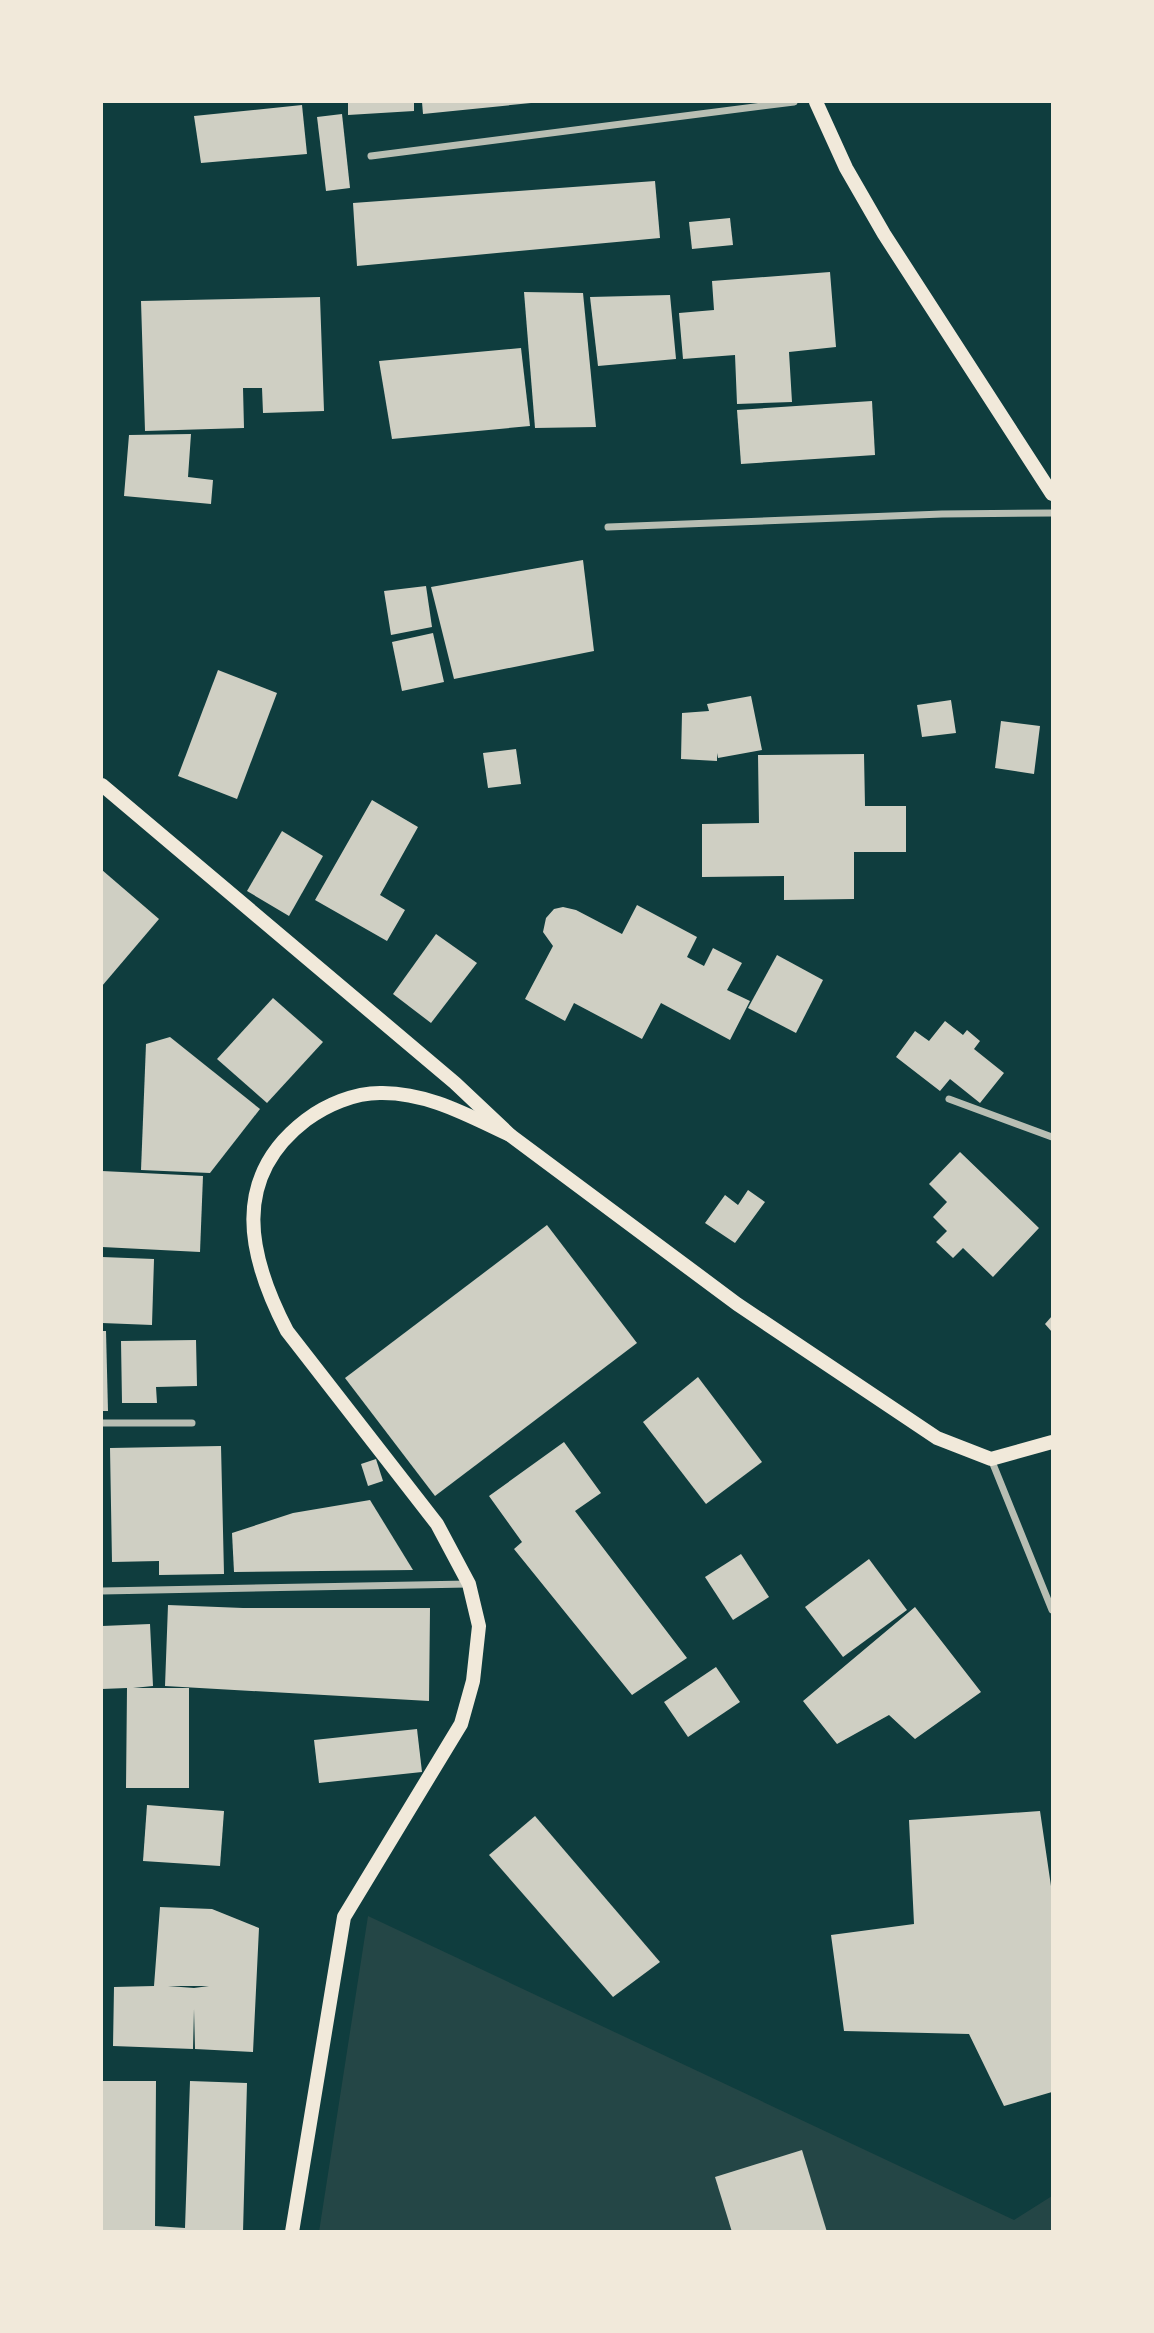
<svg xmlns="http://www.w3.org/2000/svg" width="1154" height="2333" viewBox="0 0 1154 2333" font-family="'Sofia Sans Condensed',sans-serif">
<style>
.green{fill:#244646}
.building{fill:#cfcfc3;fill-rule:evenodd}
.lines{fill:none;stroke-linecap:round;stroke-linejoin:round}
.minor{stroke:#b8beb3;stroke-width:7}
.secondary{stroke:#f1e9da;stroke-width:14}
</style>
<rect width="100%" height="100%" fill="#0f3d3e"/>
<path class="green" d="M368,1916L1014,2220L1052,2196V2232H319Z"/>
<g class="building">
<path d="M348,102H414V111L348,115Z"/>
<path d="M422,102H531V103L423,114Z"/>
<path d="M302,105L307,154L201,163L194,116Z"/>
<path d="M342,114L350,188L326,191L317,117Z"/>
<path d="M655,181L660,238L357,266L353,203Z"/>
<path d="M730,218L733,245L692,249L689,222Z"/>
<path d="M830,272L836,347L789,352L792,402L737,404L735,355L683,359L679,313L714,310L712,281Z"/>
<path d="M524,292L583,293L596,427L535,428Z"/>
<path d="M670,295L676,359L598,366L590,297Z"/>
<path d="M320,297L324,411L263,413L262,388H243L244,428L145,431L141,301Z"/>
<path d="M521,348L530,426L392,439L379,361Z"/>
<path d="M872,401L875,455L741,464L737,410Z"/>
<path d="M191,434L188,477L213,480L211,504L124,496L129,435Z"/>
<path d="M583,560L594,651L454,679L431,587Z"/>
<path d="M426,586L432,627L391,635L384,591Z"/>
<path d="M433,633L444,682L402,691L392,642Z"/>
<path d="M218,670L277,693L237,799L178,776Z"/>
<path d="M751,696L762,750L718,758L717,753V761L681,759L682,713L709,711L707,704Z"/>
<path d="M951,700L956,733L922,737L917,705Z"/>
<path d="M1001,721L1040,726L1034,774L995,768Z"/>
<path d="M516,749L521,784L488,788L483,753Z"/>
<path d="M864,754L865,806H906V852H854V899L784,900V876L702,877V824L759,823L758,755Z"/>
<path d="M372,800L418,827L380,895L405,910L387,941L315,900Z"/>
<path d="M282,831L323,856L289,916L247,891Z"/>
<path d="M102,870L159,919L102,986Z"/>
<path d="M637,905L697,937L687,957L704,966L713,948L742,963L727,990L750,1001L730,1040L661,1003L642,1039L574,1003L565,1021L525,999L553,946L543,932L546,918L554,909L563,907L576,910L622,934Z"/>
<path d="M436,934L477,963L431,1023L393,994Z"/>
<path d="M777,955L823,980L796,1033L748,1008Z"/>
<path d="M273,998L323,1042L267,1103L217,1059Z"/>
<path d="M945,1021L963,1035L967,1030L980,1041L974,1049L1004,1073L980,1103L950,1079L940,1091L896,1057L915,1031L929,1041Z"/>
<path d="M170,1037L260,1109L210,1173L141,1170L146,1044Z"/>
<path d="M960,1152L1039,1228L993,1277L963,1248L953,1258L936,1242L947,1231L933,1217L947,1202L929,1184Z"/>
<path d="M102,1171L203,1176L200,1252L102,1247Z"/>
<path d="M748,1190L765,1202L735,1243L705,1223L725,1195L738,1205Z"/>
<path d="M547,1225L637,1343L435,1496L345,1378Z"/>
<path d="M102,1257L154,1259L152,1325L102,1323Z"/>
<path d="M1052,1316V1332L1045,1324Z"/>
<path d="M102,1331H106L108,1411H102Z"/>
<path d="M196,1340L197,1386L156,1387L157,1403H122L121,1341Z"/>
<path d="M698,1377L762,1462L706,1504L643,1422Z"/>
<path d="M564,1442L601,1493L575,1511L687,1658L632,1695L514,1549L522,1542L489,1496Z"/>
<path d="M221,1446L224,1574L159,1575V1561L112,1562L110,1448Z"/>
<path d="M376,1459L383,1481L368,1486L361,1464Z"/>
<path d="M370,1500L413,1570L234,1572L232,1533L293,1513Z"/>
<path d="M741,1554L769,1597L733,1620L705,1577Z"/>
<path d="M869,1559L907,1610L843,1657L805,1607Z"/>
<path d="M168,1605L243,1608H430L429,1701L165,1686Z"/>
<path d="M915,1607L981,1692L915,1739L889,1715L837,1744L803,1701Z"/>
<path d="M150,1624L153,1686L133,1688H189V1788H126L127,1688L102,1689V1626Z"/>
<path d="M716,1667L740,1702L688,1737L664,1702Z"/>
<path d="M417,1729L422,1772L319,1783L314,1740Z"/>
<path d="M147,1805L224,1811L220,1866L143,1861Z"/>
<path d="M1040,1811L1052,1893V2092L1004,2106L969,2034L844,2031L831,1935L914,1924L909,1820Z"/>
<path d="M535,1816L660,1962L613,1997L489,1855Z"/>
<path d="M160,1907L212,1909L259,1928L253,2052L195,2049L194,2009L193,2049L113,2046L114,1987L154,1986ZM168,1986H209L194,1988Z"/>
<path d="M102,2081H156L155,2226L185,2228L190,2081L247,2083L243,2232H102Z"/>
<path d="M802,2150L827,2232H732L715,2177Z"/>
</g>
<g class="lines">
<g class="minor">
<path d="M371,156L794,102"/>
<path d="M608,527L942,514L1052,513"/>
<path d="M949,1099L1052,1137"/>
<path d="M102,1423H192"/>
<path d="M991,1459L1052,1610"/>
<path d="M102,1591L468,1584"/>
</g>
<g class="secondary">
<path d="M816,102L846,168L884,234L1052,494"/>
<path d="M102,785L455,1083L510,1135L737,1304L937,1438L991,1459L1052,1442"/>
<path d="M292,2232L344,1917L461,1724L473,1681L479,1626L469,1584L437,1524L287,1331C248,1256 230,1178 306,1120C326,1105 354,1093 380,1093C427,1092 469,1116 510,1135"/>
</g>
</g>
<rect width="1154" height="2333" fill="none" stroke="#f1e9da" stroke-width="206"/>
</svg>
